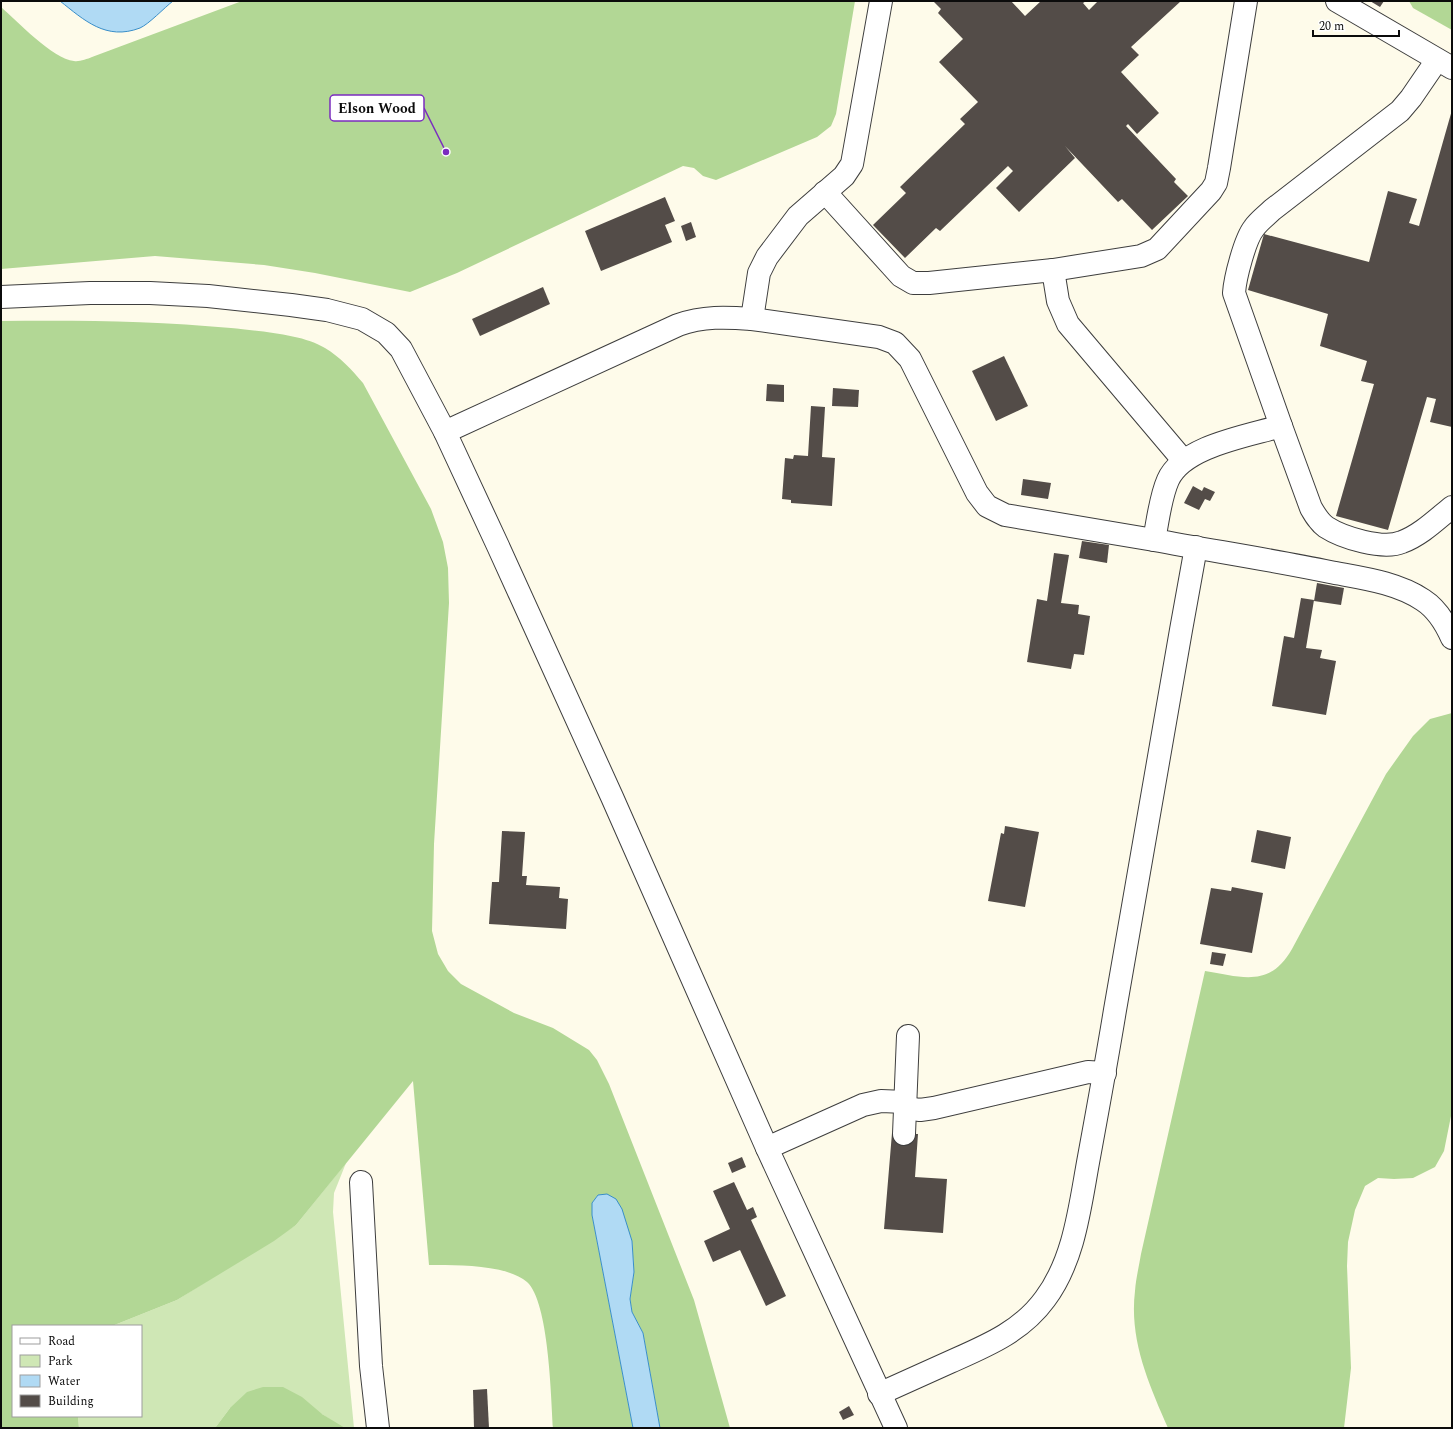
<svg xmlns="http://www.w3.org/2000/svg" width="1453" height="1429" viewBox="0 0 1453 1429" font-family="Spectral,serif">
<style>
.green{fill:#cfe7b5}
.forest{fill:#b2d795}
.water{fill:#b0daf4;stroke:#398ec9}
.building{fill:#534c48}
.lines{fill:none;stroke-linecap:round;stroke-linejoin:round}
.minor-casing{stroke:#3e3e3e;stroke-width:24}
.minor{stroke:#fff;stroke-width:22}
.leader{fill:none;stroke:#7b2cbf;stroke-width:1.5}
.callout-dot{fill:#7b2cbf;stroke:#fff;stroke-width:1.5}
.callout{fill:#fff;stroke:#7b2cbf;stroke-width:1.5}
.callout-label{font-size:14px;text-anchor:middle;font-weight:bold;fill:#0b0b0b}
</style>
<rect width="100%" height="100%" fill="#fefbea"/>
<path class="green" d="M346,1163L334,1193L333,1212L354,1428L341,1427L322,1414L230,1408L215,1428H79L78,1416H141V1326H112L177,1300L296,1225Z"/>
<g class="forest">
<path d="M242,1H855L836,114L831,126L817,137L716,180L703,176L694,168L683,166L457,273L410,292L315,273L264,265L155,256L1,269V7C17,21 53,59 74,61C79,62 87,59 92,57Z"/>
<path d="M1409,1H1452V30L1413,8Z"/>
<path d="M1,321C78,320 155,321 231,328C257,331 303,334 325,348C340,357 352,370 363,383L431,509L443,542L448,568L449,603L434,844L432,931L438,954L448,971L461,984L514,1013L553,1028L589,1050L597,1060L609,1084L694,1300L730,1428H660L643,1333L632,1312L630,1299L634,1272L632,1241L598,1195L592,1203V1215L633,1428H553C551,1397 549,1302 527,1282C506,1264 455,1265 429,1265L413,1081L296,1225L274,1241L177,1300L112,1326H13V1416H78L79,1428H1Z"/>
<path d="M1452,713V1111L1444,1151L1435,1167L1413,1178L1394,1179L1378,1178L1365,1186L1355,1210L1348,1242L1347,1266L1351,1368L1344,1428H1168C1149,1384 1129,1340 1135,1291C1136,1278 1139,1266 1141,1254L1205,971C1242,977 1270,988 1292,949L1386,774L1413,736L1430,719Z"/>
<path d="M263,1387H283L302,1397L322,1414L345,1428H215L230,1408L247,1392Z"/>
</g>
<g class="water">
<path d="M60,1H173C164,8 149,24 140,28C106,41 84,20 60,1Z"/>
<path d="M607,1194L616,1199L622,1209L632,1241L634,1272L630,1299L632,1312L643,1333L660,1428H633L592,1215V1203L598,1195Z"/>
</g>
<g class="building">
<path d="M933,1H1011L1025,16L1041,1H1086L1083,3L1089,10L1098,1H1181L1131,47L1139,55L1121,72L1159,113L1137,134L1128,124L1126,126L1176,179L1174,182L1188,196L1152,230L1122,199L1118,202L1065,146L1075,158L1019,212L996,188L1013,171L1008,166L940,231L936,228L905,258L873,225L906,193L900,187L965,124L960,119L978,102L939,62L963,39L938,13L941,9Z"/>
<path d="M1370,1H1384L1380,7Z"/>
<path d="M1452,110V427L1430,422L1436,399L1427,397L1388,530L1336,516L1374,384L1361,381L1367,361L1320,346L1328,314L1248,290L1264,234L1369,262L1388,191L1417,199L1409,223L1419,226Z"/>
<path d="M665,197L675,221L665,225L672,242L601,271L585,231Z"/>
<path d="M691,222L696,237L686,241L681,226Z"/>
<path d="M543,287L550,304L480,336L472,319Z"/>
<path d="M1004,356L1028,406L996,421L972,371Z"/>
<path d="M767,384L784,385V402L766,401Z"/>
<path d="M833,388L859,390L858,407L832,406Z"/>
<path d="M811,406L825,407L822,457L835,458L832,506L791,503V500L782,499L785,458L793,459L794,455L808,456Z"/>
<path d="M1023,479L1051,483L1048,499L1021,495Z"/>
<path d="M1193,486L1202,491L1204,487L1215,492L1210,501L1205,499L1199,510L1184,503Z"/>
<path d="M1082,541L1109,545L1107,563L1079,558Z"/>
<path d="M1054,553L1069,555L1061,603L1079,605L1078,614L1090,616L1084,655L1074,654L1071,669L1027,662L1037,599L1047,601Z"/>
<path d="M1317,583L1344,588L1341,605L1314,601Z"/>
<path d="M1301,598L1314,600L1306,648L1322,650L1320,658L1336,661L1326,715L1272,706L1284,636L1294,638Z"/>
<path d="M1005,826L1039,832L1025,907L988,901L1001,833L1004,834Z"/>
<path d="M1257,830L1291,837L1285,869L1251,862Z"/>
<path d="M502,831L525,832L522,876H527L526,885L560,887L559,898L568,899L566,929L489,924L492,882H499Z"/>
<path d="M1232,887L1263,893L1252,953L1200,944L1211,888L1231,891Z"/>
<path d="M1212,952L1226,954L1223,966L1210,964Z"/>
<path d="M892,1133L918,1134L915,1177L947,1179L943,1233L884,1229Z"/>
<path d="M742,1157L746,1167L732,1173L728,1163Z"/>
<path d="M734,1182L747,1210L753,1207L757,1217L751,1220L786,1296L766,1306L740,1250L713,1262L704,1241L730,1229L713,1191Z"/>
<path d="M487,1389L489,1428H474L473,1390Z"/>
<path d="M849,1406L854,1415L843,1420L839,1412Z"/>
</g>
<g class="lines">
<g class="minor-casing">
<g id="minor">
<path d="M1337,1L1452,68"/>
<path d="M825,192L901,276L913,283H929L1053,270L1058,301L1068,324L1183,460"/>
<path d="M1053,270L1141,256L1157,249L1211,191L1216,183L1219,168L1246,1"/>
<path d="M1,297L90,293H150L208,296L291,305L327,310L362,319L386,333L401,349L445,432L498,546L612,797L767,1148L896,1428"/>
<path d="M752,319L879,337L895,343L910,359L977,493L987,506L1005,515L1154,540"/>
<path d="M1281,426L1234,293C1235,278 1245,239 1254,228C1259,221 1266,216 1272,210L1400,111L1411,98L1437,60"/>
<path d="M445,432L678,325C703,316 726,317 752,319L759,273L767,257L798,216L844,176L852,164L881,1"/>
<path d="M1452,507C1437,519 1421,535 1402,542C1383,550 1343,538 1326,527C1319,522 1315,515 1311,508L1281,426C1248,436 1183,446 1168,480C1160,498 1158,521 1154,540C1213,551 1272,560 1330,572C1361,578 1396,582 1423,600C1437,609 1445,622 1452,638"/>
<path d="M905,1108L920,1110L934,1108L1088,1072L1105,1073"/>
<path d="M904,1134L908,1036"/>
<path d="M767,1148L863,1105L881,1101L905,1102"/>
<path d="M361,1182L371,1366L378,1428"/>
<path d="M879,1394C903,1383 926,1373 950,1362C986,1346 1021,1332 1045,1299C1075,1259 1080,1205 1089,1157C1098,1108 1107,1059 1115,1010C1141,855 1168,701 1196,547"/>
</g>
</g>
<use href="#minor" class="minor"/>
</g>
<path class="leader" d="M446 152L424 108"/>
<circle class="callout-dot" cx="446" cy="152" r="4"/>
<rect class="callout" x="330" y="95" width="94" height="26" rx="4"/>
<g class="callout-label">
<text x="377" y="113">Elson Wood</text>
</g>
<rect width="1453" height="1429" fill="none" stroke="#0b0b0b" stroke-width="4"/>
<rect x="12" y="1325" width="130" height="92" fill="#ffffff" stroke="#9d9d9d"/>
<rect x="20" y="1338" width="20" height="6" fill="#ffffff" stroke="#9d9d9d"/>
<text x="48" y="1345" font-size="12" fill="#0b0b0b">Road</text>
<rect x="20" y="1355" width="20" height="12" fill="#cfe7b5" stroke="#9d9d9d"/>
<text x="48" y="1365" font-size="12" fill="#0b0b0b">Park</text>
<rect x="20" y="1375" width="20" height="12" fill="#b0daf4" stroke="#9d9d9d"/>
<text x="48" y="1385" font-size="12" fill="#0b0b0b">Water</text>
<rect x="20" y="1395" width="20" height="12" fill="#534c48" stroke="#9d9d9d"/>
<text x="48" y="1405" font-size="12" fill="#0b0b0b">Building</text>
<path d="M1313 30v6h86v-6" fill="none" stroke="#0b0b0b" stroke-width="2"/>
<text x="1319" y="30" font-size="12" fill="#0b0b0b" stroke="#ffffff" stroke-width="3" paint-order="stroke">20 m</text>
</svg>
